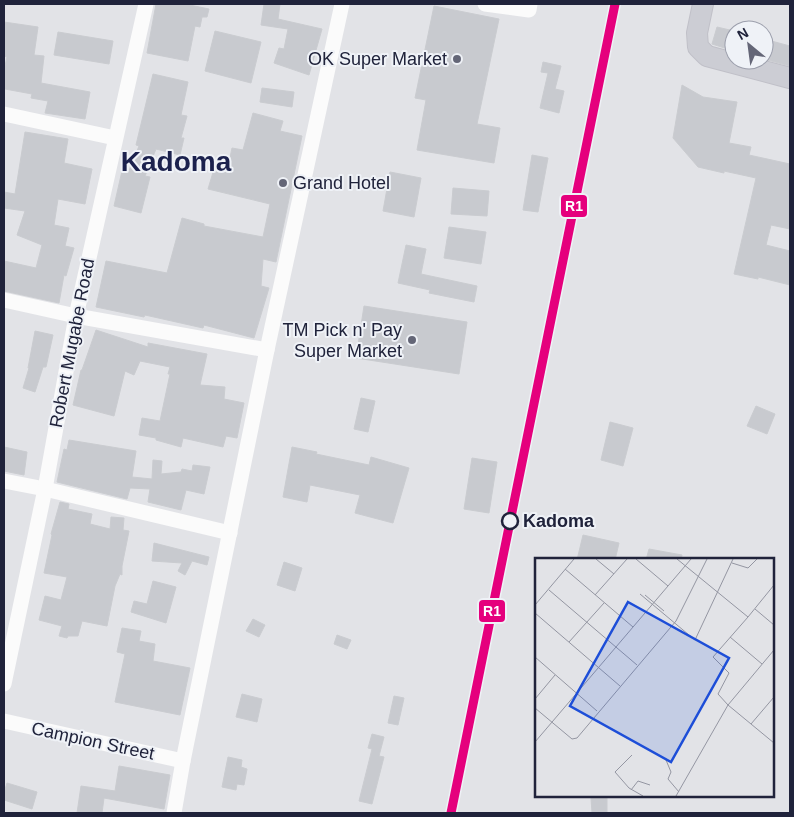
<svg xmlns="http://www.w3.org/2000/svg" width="794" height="817" viewBox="0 0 794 817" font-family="Arial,sans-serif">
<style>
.building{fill:#c8cacf;stroke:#caccd0}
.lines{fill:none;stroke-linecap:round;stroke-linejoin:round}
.major-casing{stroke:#c0c0c8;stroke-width:22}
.minor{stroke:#fbfbfb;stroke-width:15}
.major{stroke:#cccdd4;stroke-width:20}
.rail-1-casing{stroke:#eff2f7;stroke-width:12}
.rail-1{stroke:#e5007d;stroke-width:9}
.poi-dot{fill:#646677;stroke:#eff2f7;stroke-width:2}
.stop-dot{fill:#eff2f7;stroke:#20233b;stroke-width:2.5}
.labels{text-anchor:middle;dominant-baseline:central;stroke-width:4;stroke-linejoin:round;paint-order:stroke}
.poi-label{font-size:18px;fill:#20233b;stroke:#eff2f7;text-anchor:end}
.street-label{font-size:18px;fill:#20233b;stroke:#eff2f7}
.stop-label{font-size:18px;font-weight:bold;fill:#20233b;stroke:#eff2f7;text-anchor:start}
.town-label{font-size:28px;font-weight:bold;fill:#1b214d;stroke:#eff2f7}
.inset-road{fill:none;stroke:#9496a2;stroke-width:1}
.view{fill:#1d4ed8;fill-opacity:0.15;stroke:#1d4ed8;stroke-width:2.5}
.inset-edge{fill:none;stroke:#20233b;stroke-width:2.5}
.line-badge{stroke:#eff2f7;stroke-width:2}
.badge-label{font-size:14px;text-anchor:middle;font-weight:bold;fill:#fff}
</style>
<rect width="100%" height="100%" fill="#e2e3e7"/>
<g class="building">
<path d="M156,4H185L209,9L207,17H202L200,27L195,26L188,61L147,53Z"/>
<path d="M264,4H280L278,19L322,29L309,75L274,63L279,48L284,49L288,29L261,25Z"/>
<path d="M434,6L499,19L477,124L500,128L494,163L417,150L426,100L415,98Z"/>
<path d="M4,22L38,27L34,55L44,56L41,83L90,92L85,119L45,113L48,101L31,98L32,94L5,89L4,70L7,57L4,56Z"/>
<path d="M717,27L734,31V51L712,44Z"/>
<path d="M215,31L261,42L251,83L205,71Z"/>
<path d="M58,32L113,41L109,64L54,55Z"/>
<path d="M764,39L790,46V66L764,59Z"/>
<path d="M543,62L561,66L555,89L564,91L559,113L540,108L548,73L541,72Z"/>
<path d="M153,74L188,82L181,115L187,116L181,138H184L180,155L156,149L145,176L150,177L141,213L114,206L122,171L128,173L139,146L136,145Z"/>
<path d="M682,85L703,97L737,102L729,143L751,147L749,155L790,164V229L771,225L766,245L790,251V285L758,277V279L734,274L756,178L724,171V173L698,167L673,138Z"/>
<path d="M262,88L294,92L292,107L260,102Z"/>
<path d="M253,113L283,121L280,131L302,136L276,262L263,259L261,286L269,288L254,338L204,325L203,328L145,315L144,317L96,307L106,261L167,273L182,218L204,224V226L263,237L270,204L208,189L214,169L227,172L232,148L243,150Z"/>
<path d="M25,132L68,139L64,163L92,169L85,204L58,199L54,225L69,228L65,246L74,248L66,276L64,275L59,303L4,291V261L36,268L42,245L17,235L25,211L4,208V192L15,194Z"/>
<path d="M532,155L548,158L538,212L523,210Z"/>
<path d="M390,172L421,178L414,217L383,211Z"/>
<path d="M453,188L489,191L487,216L451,214Z"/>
<path d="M449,227L486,232L481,264L444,258Z"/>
<path d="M406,245L426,249L421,274L477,286L474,302L429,293L430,290L398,283Z"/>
<path d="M364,306L467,322L459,374L356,358Z"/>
<path d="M96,330L148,347V343L207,354L200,385L225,387L224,399L244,403L237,438L226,436L223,447L183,438L181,447L156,440V438L139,435L142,418L160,421L170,374H168L170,367L140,361L134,375L125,371L114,416L73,405L81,370H82Z"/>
<path d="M35,331L53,335L46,367H43L35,392L23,388L29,368H28Z"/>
<path d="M361,398L375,401L368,432L354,429Z"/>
<path d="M756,406L775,414L767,434L747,426Z"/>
<path d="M610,422L633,428L623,466L601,460Z"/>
<path d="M69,440L136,451L132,477L152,479L153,460L162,461L161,474L181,472L182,469L192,471L193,465L210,467L204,494L186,490L181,510L148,502L150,489L130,488L127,499L57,482L64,449L67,450Z"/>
<path d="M4,447L27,452L24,475L4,471Z"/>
<path d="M292,447L317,452L316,454L369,465L371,457L409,468L393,523L355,513L360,495L310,485L307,502L283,497Z"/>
<path d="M472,458L497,462L489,513L464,509Z"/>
<path d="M60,502L69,504L68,509L92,514L90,524L110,529L111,517L124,518L123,530L129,531L122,566V575L120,574L115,586L107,626L82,621L78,636H68L67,638L59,636L62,626L39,620L45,596L61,600L67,577L44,573L52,535L51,534Z"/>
<path d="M583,535L619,543L615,560H577Z"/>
<path d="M154,543L209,557L207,565L192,561L185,575L178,571L182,563L152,561Z"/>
<path d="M649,549L682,555L681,560H646Z"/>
<path d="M284,562L302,568L295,591L277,585Z"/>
<path d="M153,581L176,587L166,623L131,612L134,601L147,604Z"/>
<path d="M253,619L265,625L259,637L246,631Z"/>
<path d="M122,628L141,631L139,641L155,644L153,661L190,668L180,715L115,702L125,654L117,652Z"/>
<path d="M337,635L351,640L347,649L334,644Z"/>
<path d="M242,694L262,699L257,722L236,717Z"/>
<path d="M394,696L404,698L398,725L388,723Z"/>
<path d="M372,734L384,737L379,756L384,757L372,804L359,801L372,749L368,748Z"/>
<path d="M228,757L242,760L241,767L247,769L244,785L237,784L236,790L222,787Z"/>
<path d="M119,766L170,775L164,809L104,798L102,813H77L81,786L115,791Z"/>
<path d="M7,783L37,792L32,809L4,800V793Z"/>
<path d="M591,798H607V813H592Z"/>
</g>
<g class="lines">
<g class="major-casing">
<path id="major" d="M703,4L697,33L698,47L707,56L790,78"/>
</g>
<g class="minor">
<path d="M485,4L529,10L530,4"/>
<path d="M4,114L115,138"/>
<path d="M4,300L76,316L267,350"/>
<path d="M4,481L45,489L230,533"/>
<path d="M4,684L45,489L76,316L146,4"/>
<path d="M4,721L183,761"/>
<path d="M174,813L183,761L267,350L342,4"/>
</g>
<use href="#major" class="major"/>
<g class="rail-1-casing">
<path id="rail-1" d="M451,813L615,4"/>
</g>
<use href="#rail-1" class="rail-1"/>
</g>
<g class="poi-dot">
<circle cx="457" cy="59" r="5"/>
<circle cx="283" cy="183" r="5"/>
<circle cx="412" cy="340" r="5"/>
</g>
<circle class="stop-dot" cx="510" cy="521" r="8"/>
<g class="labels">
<g class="poi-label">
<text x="447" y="59">OK Super Market</text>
<text x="293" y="183" text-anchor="start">Grand Hotel</text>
<text x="402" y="330">TM Pick n' Pay<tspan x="402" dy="21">Super Market</tspan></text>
</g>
<g class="street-label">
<text transform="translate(72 343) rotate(-79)">Robert Mugabe Road</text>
<text transform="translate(93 741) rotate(12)">Campion Street</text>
</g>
<g class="stop-label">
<text x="523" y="521">Kadoma</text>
</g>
<g class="town-label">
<text x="176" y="161">Kadoma</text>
</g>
</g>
<g transform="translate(535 558)">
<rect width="239" height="239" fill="#e2e3e7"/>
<path class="inset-road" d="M61,1L79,16M101,1L133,28M142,1L213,59L178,99L194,115L183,136L193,147M197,5L213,10L222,1M30,11L98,69M14,32L102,107M105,36L160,82L198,1M60,37L92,1M110,37L129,53M0,47L39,1M220,51L239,67M0,55L85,128M213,59L239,27M195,79L227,106M34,84L69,45M0,99L62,153M0,141L20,117M193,147L239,185M0,150L37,181L42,180L141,63L172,1M216,166L239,139M0,184L156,1M97,197L80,214L94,230L108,238M131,202L136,214L133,221L144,234M96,232L103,223L115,227M141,238L193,147L239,92"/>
<path class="view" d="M93,44L194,100L136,204L35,148Z"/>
<rect width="239" height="239" class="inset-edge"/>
</g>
<g class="line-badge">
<rect x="560" y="194" width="28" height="24" rx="5" fill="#e5007d"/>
<rect x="478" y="599" width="28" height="24" rx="5" fill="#e5007d"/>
</g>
<g class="badge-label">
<text x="574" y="211">R1</text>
<text x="492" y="616">R1</text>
</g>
<rect width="794" height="817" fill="none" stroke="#20233b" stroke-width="10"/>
<g transform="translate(749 45) rotate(331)"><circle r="24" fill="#eff2f7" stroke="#9c9fac"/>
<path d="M0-4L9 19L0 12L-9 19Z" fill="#646677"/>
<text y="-8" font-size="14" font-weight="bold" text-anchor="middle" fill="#20233b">N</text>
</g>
</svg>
